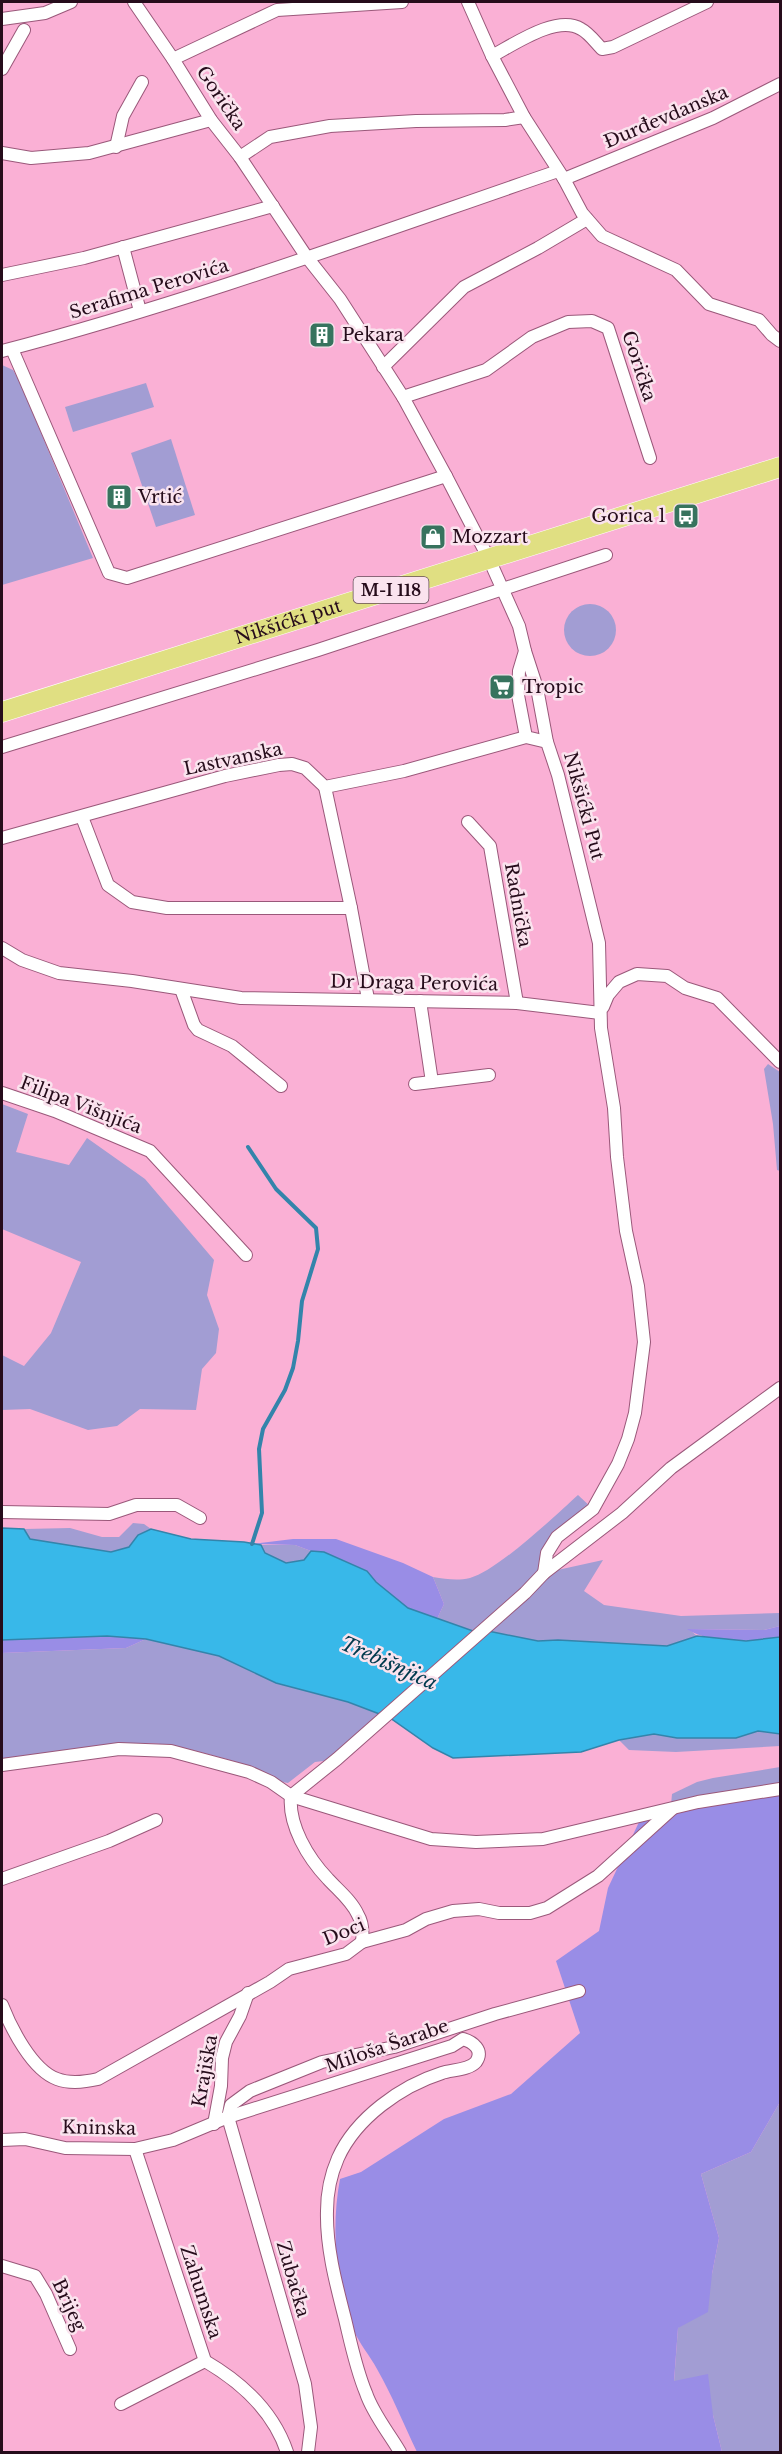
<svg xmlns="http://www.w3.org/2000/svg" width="782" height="2454" viewBox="0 0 782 2454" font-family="'Libre Baskerville',serif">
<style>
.green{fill:#a29dd3}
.forest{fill:#998de6}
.water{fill:#38b8e9;stroke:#3384ab;stroke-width:1.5}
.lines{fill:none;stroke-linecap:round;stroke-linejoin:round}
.stream{stroke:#3384ab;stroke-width:4}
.street-casing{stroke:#9a587a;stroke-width:14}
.primary-casing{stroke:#fff;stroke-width:21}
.street{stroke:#fff;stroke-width:12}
.primary{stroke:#e0df82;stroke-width:20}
.labels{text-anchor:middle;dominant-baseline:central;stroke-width:5;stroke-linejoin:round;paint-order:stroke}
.shield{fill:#fae3ee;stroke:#664c5a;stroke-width:1.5}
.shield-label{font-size:16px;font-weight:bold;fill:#260c1b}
.street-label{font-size:18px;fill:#260c1b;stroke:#fae3ee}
.poi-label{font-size:18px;fill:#260c1b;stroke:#fae3ee;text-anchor:start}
.water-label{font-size:20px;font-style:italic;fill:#013a4e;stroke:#fae3ee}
</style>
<rect width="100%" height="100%" fill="#fab0d5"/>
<g class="green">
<path d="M2,365L13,370L19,380L93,558L2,585Z"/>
<path d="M146,383L154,407L73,432L65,407Z"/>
<path d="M171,439L195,515L156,527L131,453Z"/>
<circle cx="590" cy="630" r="26"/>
<path d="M768,1064L780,1072V1171L777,1170L773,1124L764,1069Z"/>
<path d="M2,1104L28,1114L16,1152L69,1165L87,1138L145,1179L214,1260L207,1295L219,1329L216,1353L202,1369L196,1410L140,1409L117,1426L88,1430L30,1409L2,1410V1355L24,1366L51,1333L81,1262L2,1229Z"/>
<path d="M578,1495L593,1509L557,1537L544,1573L603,1560L584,1591L604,1605L681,1616L780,1613V1626L764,1630L689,1629L697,1636L667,1646L558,1640L538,1641L488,1631H473L437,1619L444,1604L433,1577C446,1579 457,1581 470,1578C497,1571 556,1515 578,1495Z"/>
<path d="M133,1523L144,1524L151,1529L138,1535L129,1547L111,1552L30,1539L24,1529L70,1528L102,1537H119Z"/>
<path d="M261,1545H295L311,1551L304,1560L286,1563L265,1553Z"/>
<path d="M146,1639L219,1656L276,1683L348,1702L380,1714L333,1755L324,1761L315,1762L288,1783C274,1781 264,1772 251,1767C226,1758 201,1752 175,1746C126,1736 53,1753 2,1760V1653L126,1648Z"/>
<path d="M758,1731L780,1734V1746L676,1752L629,1750L619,1740L654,1734L677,1738H736Z"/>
<path d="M780,1767V1784L671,1805L672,1794L697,1782L713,1778Z"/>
<path d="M780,2102V2452H722L713,2415L674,2382L678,2328L712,2274L719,2238L701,2174L751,2152Z"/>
</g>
<g class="forest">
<path d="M293,1539H336L403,1563L433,1577L444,1604L437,1619L408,1608L376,1582L367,1571L324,1552L311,1551L295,1545L252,1544Z"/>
<path d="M780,1626V1637C756,1643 707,1643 687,1629L764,1630Z"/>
<path d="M107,1636L146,1639L126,1648L2,1653V1640Z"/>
<path d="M780,1793V2102L751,2152L701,2174L719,2238L712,2274L708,2312L678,2328L674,2381L708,2374L713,2415L722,2452H417C404,2425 392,2395 377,2369C370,2356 359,2343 353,2329C335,2284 331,2226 340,2179L361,2172L444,2119L511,2094L580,2033L556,1961L599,1931L608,1888L639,1822L697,1807Z"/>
</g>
<path class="water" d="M2,1528L24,1529L30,1539L111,1552L129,1547L138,1535L151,1529L191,1539L244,1542L261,1545L265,1553L286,1563L304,1560L311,1551L324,1552L367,1571L376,1582L408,1608L473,1631H488L538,1641L558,1640L667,1646L697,1636L746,1641L780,1637V1734L758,1731L736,1738H677L654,1734L619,1740L581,1752L453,1758L433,1748L390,1718L348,1702L276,1683L219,1656L146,1639L107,1636L2,1640Z"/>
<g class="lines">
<path class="stream" d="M248,1147L276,1189L316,1228L318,1249L302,1301L298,1341L293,1368L285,1390L263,1429L259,1449L262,1513L252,1544"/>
<g class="street-casing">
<g id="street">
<path d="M134,2L173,59L211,120L240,157L306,256L340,299L403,397L446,476L489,559L519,626L525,651L519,671L518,695L526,737L547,742L558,775L599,943L601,1028L614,1108L617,1157L626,1231L638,1286L644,1342L635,1413L628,1439L618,1464L593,1509L557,1537L547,1553L544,1573"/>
<path d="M468,2L492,56L524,117L564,179L582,213L602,236L676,270L709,304L759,320L772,335L780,341"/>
<path d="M2,19L45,13L71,2"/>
<path d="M492,56C513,45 557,14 581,29C589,33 596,43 602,49L613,47L707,2"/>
<path d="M173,59L277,10L402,2"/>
<path d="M2,69L24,30"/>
<path d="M116,147L123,116L142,82"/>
<path d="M2,153L31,158L89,153L211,120"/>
<path d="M240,157L270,137L330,126L416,121L505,120L524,117"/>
<path d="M564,179L713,118L780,84"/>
<path d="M123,247L140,311"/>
<path d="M2,275L84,258L273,206"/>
<path d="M12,349L109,573L127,578L446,476"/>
<path d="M2,351C190,302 374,234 558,171"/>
<path d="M383,367L464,287L538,248L587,219"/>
<path d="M403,397L486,370L532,337L568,322L592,321L608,328L650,458"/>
<path d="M525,651L537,688L547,742"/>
<path d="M2,747L318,650L606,555"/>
<path d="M325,787L351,908L368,999"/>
<path d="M82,817L108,885L132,902L167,908H351"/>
<path d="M468,822L490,846L517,1003"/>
<path d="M2,838L225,776L279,765L292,764L305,768L325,787L404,771L526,737"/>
<path d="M2,948L22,960L59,973L132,981L241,998L517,1003L600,1013"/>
<path d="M181,989L194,1025L198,1030L232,1046L281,1086"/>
<path d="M420,1001L432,1082"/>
<path d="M603,1007L608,995L619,982L637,974L667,976L685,988L717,998L780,1062"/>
<path d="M415,1084L489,1075"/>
<path d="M2,1093L55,1111L150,1151L246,1255"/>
<path d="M2,1512L109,1514L136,1505H177L200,1518"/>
<path d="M2,1765L119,1749L171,1751L249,1772L271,1782L291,1796L431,1839L476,1842L543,1839L698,1802L780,1789"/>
<path d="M2,1879L109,1841L156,1820"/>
<path d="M362,1942C363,1933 363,1923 358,1915C352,1901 338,1890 328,1879C308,1858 288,1825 291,1796L337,1759L525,1593L544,1573L622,1513L671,1468L780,1388"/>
<path d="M2,2005C11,2028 32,2070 57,2079C70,2084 85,2082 98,2079L270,1982L289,1969L346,1954L362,1942L406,1930L426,1919L453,1911L479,1909L499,1913H530L547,1908L598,1876L672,1809"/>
<path d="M214,2124L221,2086L222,2058L226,2042L240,2016L248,1993"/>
<path d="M2,2140L25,2139L65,2148L135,2149L173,2140L228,2117L452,2046L463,2039C473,2042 484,2050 476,2062C469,2070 451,2070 442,2073C401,2086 356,2118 338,2158C331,2174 327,2193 327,2211C326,2247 336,2284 345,2319C351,2344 356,2369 366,2393C373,2414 389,2433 400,2452"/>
<path d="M135,2149L205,2361C241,2382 273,2410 287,2452"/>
<path d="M2,2266L35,2276L46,2294L70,2349"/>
<path d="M121,2404L205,2361"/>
<path d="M308,2452L311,2427L305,2384L228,2117L231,2105L250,2091L322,2062L394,2047L495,2014L579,1991"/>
</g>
</g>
<g class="primary-casing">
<g id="primary">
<path id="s1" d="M2,712L780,467"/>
</g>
</g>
<use href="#street" class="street"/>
<use href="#primary" class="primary"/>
</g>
<defs>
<g id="building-square" transform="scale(1.35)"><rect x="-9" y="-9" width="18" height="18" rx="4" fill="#37735e" stroke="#fae3ee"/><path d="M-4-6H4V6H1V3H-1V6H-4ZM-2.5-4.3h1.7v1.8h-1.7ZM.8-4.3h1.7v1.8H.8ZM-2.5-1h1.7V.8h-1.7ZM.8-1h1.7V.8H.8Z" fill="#fff"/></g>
<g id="bus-square" transform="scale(1.35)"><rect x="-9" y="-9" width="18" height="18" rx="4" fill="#37735e" stroke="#fae3ee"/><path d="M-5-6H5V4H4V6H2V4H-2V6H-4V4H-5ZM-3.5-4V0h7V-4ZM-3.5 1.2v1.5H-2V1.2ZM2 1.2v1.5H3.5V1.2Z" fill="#fff"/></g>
<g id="shop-square" transform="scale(1.35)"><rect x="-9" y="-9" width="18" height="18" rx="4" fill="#37735e" stroke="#fae3ee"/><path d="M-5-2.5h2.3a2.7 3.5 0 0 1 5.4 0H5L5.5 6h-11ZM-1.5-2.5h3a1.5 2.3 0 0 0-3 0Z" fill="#fff"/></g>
<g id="supermarket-square" transform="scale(1.35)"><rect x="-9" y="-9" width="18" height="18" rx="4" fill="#37735e" stroke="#fae3ee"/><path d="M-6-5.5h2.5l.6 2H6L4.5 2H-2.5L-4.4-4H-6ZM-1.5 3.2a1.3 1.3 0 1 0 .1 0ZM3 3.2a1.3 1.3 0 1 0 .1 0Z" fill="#fff"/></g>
</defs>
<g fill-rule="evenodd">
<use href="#building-square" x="322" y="335"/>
<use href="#building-square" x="119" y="497"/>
<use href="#bus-square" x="686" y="516"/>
<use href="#shop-square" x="433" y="537"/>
<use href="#supermarket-square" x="502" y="687"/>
</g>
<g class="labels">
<rect class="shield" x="353.5" y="577" width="75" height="26" rx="4.5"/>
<g class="shield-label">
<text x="391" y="590">M-I 118</text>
</g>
<g class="street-label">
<text transform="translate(221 98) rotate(56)">Gorička</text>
<text transform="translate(666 117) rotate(-23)">Đurđevdanska</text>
<text transform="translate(149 289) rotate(-17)">Serafima Perovića</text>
<text transform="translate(639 366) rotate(72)">Gorička</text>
<text stroke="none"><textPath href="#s1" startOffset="300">Nikšićki put</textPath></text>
<text transform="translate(233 759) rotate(-12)">Lastvanska</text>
<text transform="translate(584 806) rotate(75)">Nikšićki Put</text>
<text transform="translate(518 905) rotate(80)">Radnička</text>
<text transform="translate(414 983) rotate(1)">Dr Draga Perovića</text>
<text transform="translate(81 1105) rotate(21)">Filipa Višnjića</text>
<text transform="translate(344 1932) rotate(-22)">Doci</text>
<text transform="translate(387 2046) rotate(-19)">Miloša Šarabe</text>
<text transform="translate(205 2071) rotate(-80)">Krajiška</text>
<text transform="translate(99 2128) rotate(1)">Kninska</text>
<text transform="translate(293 2279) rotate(74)">Zubačka</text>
<text transform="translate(201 2292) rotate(72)">Zahumska</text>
<text transform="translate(69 2305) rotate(65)">Brijeg</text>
</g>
<g class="poi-label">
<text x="342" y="335">Pekara</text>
<text x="138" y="497">Vrtić</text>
<text x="666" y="516" text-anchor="end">Gorica 1</text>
<text x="452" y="537">Mozzart</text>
<text x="522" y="687">Tropic</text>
</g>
<g class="water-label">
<text transform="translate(389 1663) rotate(24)">Trebišnjica</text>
</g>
</g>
<rect width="782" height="2454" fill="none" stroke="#260c1b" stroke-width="6"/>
</svg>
